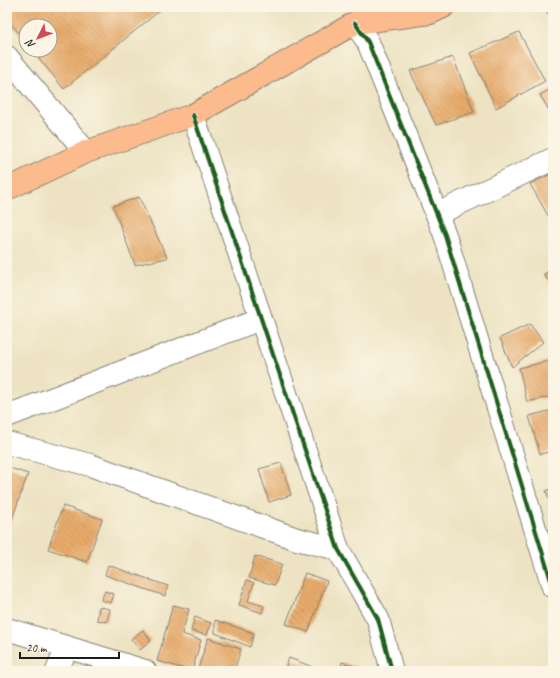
<svg xmlns="http://www.w3.org/2000/svg" width="560" height="678" viewBox="0 0 560 678" font-family="Caveat,sans-serif">
<style>
.building{fill:url(#building-back-hatch)}
.lines{fill:none;stroke-linecap:round;stroke-linejoin:round}
.minor-casing{stroke:#848070;stroke-width:24}
.major-casing{stroke:#848070;stroke-width:24}
.minor{stroke:#fff;stroke-width:22}
.major{stroke:#fbbb8c;stroke-width:22}
.cycleway-casing{stroke:#fcf5e5;stroke-width:6}
.cycleway{stroke:#1b5e20;stroke-width:4}
</style>
<defs>
<pattern id="building-back-hatch" width="6" height="6" patternUnits="userSpaceOnUse"><rect width="6" height="6" fill="#e7aa6a"/><path d="M-1 5l2 2M0 0l6 6M5-1l2 2" fill="none" stroke="#c6925b"/></pattern>
</defs>
<rect width="100%" height="100%" fill="#fcf5e5"/>
<filter id="ink" filterUnits="userSpaceOnUse"><feTurbulence type="fractalNoise" baseFrequency=".025" numOctaves="2"/><feDisplacementMap in="SourceGraphic" scale="8" xChannelSelector="R" yChannelSelector="G"/><feConvolveMatrix kernelMatrix="1 2 1 2 8 2 1 2 1" color-interpolation-filters="sRGB"/></filter>
<filter id="wash" filterUnits="userSpaceOnUse"><feTurbulence type="fractalNoise" baseFrequency=".012" numOctaves="4" result="noise"/><feDisplacementMap in="SourceGraphic" scale="16" xChannelSelector="R" yChannelSelector="G"/><feGaussianBlur stdDeviation="0.9" result="paint"/><feColorMatrix in="noise" values="0 0 0 0 0 0 0 0 0 0 0 0 0 0 0 0 0 1.4 0 .05"/><feComposite in="paint" operator="in"/></filter>
<g filter="url(#wash)">
<rect width="100%" height="100%" fill="#ede3c3"/>
<g id="blocks">
<g class="building">
<path d="M7,7H164L64,89L32,50H50V26H26V42L7,19Z"/>
<path d="M544,7H553V22Z"/>
<path d="M519,32L545,81L496,108L470,53Z"/>
<path d="M453,57L474,112L436,125L410,71Z"/>
<path d="M553,88V117L540,95Z"/>
<path d="M553,173V224L530,184Z"/>
<path d="M139,197L167,258L135,265L113,206Z"/>
<path d="M553,269V285L543,275Z"/>
<path d="M530,324L543,342L512,367L500,338Z"/>
<path d="M553,360V396L527,402L519,368Z"/>
<path d="M553,410V451L540,454L529,416Z"/>
<path d="M281,463L291,495L269,502L259,469Z"/>
<path d="M7,467L28,474L7,533Z"/>
<path d="M553,488V508L546,491Z"/>
<path d="M63,506L102,519L87,562L48,549Z"/>
<path d="M255,556L282,564L275,585L249,578Z"/>
<path d="M108,565L168,586L165,596L105,575Z"/>
<path d="M305,573L327,581L308,632L286,624Z"/>
<path d="M247,580L254,583L248,601L264,606L262,613L239,605Z"/>
<path d="M105,591L114,594L111,603L101,600Z"/>
<path d="M173,605L189,609L182,634L201,640L192,671L157,661Z"/>
<path d="M99,607L110,609L107,622L97,620Z"/>
<path d="M195,617L211,623L207,635L191,631Z"/>
<path d="M215,620L254,633L250,647L215,633Z"/>
<path d="M143,630L151,641L140,650L131,639Z"/>
<path d="M208,638L241,649L234,671H204L198,669Z"/>
<path d="M289,658L318,669L317,671H284Z"/>
<path d="M342,662L363,669V671H340Z"/>
</g>
</g>
</g>
<g filter="url(#ink)">
<use href="#blocks" fill-opacity="0" stroke="#848070" stroke-width="1"/>
<g class="lines">
<g class="minor-casing">
<g id="minor">
<path d="M355,23L368,42L445,235L553,587"/>
<path d="M7,57L86,152"/>
<path d="M193,115L338,549L378,619L392,671"/>
<path d="M437,214L553,159"/>
<path d="M7,416L260,319"/>
<path d="M7,443L90,465L297,539L338,549"/>
<path d="M7,629L145,671"/>
<path d="M57,671L67,647"/>
</g>
</g>
<g class="major-casing">
<g id="major">
<path d="M355,23L430,13L443,7"/>
<path d="M7,189L86,152L193,115L355,23L371,7"/>
</g>
</g>
<use href="#minor" class="minor"/>
<use href="#major" class="major"/>
<g class="cycleway-casing">
<g id="cycleway">
<path d="M355,23L368,42L445,235L553,587"/>
<path d="M193,115L338,549L378,619L392,671"/>
</g>
</g>
<use href="#cycleway" class="cycleway"/>
</g>
</g>
<rect width="560" height="678" fill="none" stroke="#fcf5e5" stroke-width="24"/>
<g transform="translate(38 38) rotate(228)"><circle r="19" fill="#fcf5e5" stroke="#a29e95"/>
<path d="M0-3L7 15L0 10L-7 15Z" fill="#d1495b"/>
<text y="-6" font-size="11" font-weight="bold" text-anchor="middle" fill="#1c1c1c">N</text>
</g>
<path d="M20 652v6h99v-6" fill="none" stroke="#1c1c1c" stroke-width="2"/>
<text x="26" y="652" font-size="12" fill="#1c1c1c" stroke="#fcf5e5" stroke-width="3" paint-order="stroke">20 m</text>
</svg>
